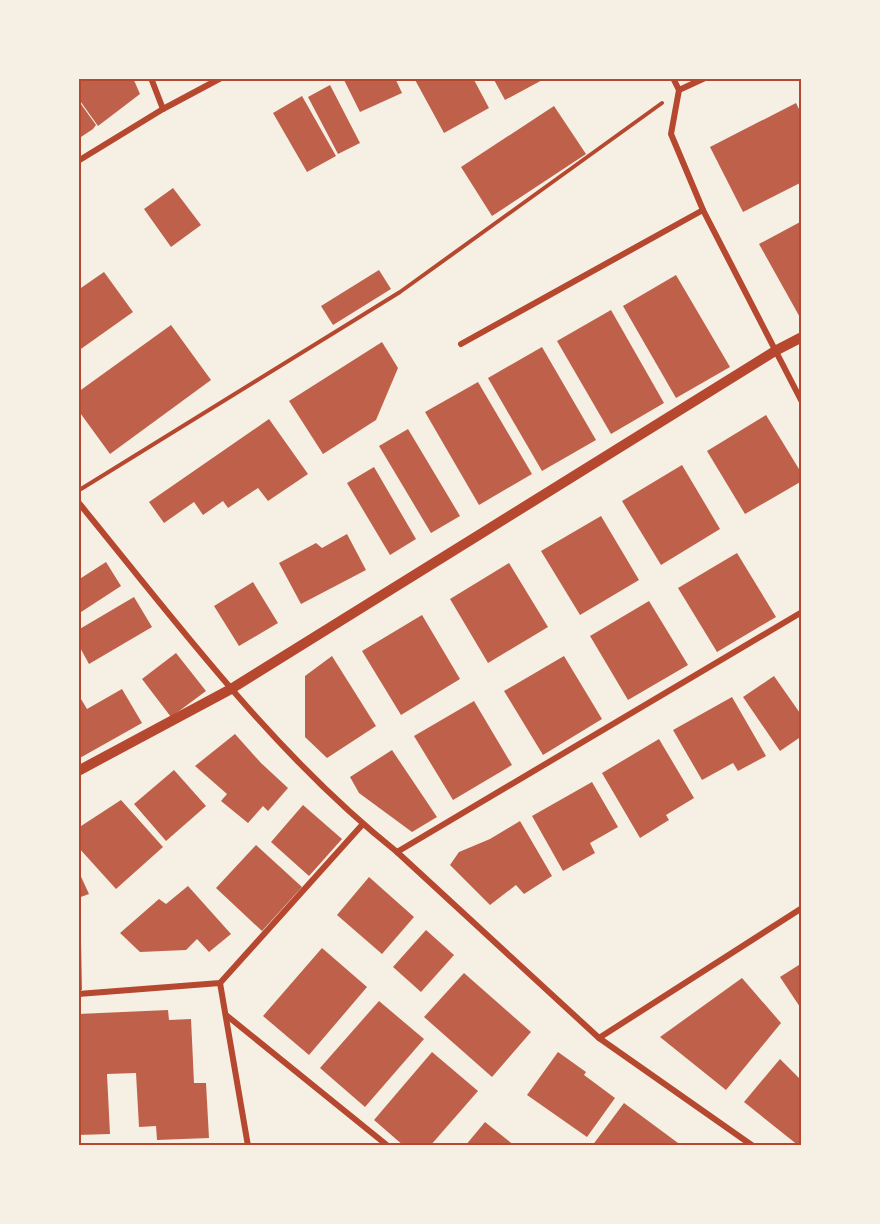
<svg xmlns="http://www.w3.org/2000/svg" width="880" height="1224" viewBox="0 0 880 1224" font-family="'Noto Sans',sans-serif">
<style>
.building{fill:#bf614a}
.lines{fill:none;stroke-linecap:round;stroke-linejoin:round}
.path{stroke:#b5482f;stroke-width:4}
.minor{stroke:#b5482f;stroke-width:6}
.tertiary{stroke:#b5482f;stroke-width:10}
.neatline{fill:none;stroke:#b5482f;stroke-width:2}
</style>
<rect width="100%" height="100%" fill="#f6efe4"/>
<g class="building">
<path d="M78,78H133L140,94L98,126L78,98Z"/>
<path d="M343,78H395L402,93L360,112Z"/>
<path d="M414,78H473L489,108L444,133Z"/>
<path d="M493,78H546L505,100Z"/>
<path d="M330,85L360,143L338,154L308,97Z"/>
<path d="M302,96L336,156L307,172L273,113Z"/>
<path d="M78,100L96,125L93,129L78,139Z"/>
<path d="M796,103L802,115V182L743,212L710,147Z"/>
<path d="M554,106L586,154L492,216L461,167Z"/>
<path d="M173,188L201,225L171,247L144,209Z"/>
<path d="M802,221V321L759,244Z"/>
<path d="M379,270L391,289L333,325L321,306Z"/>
<path d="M104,272L133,312L78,351V290Z"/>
<path d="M676,275L730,367L676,398L623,306Z"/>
<path d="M611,310L664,403L611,434L557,341Z"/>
<path d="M171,325L211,380L110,454L78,410V392Z"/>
<path d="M382,342L398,368L376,420L323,454L289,401Z"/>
<path d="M542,347L596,440L542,471L488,378Z"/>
<path d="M478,382L532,474L479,505L425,412Z"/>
<path d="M766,415L802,474V481L745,514L707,451Z"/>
<path d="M269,419L308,474L268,501L258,488L228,508L223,501L203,515L194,502L164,523L149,502Z"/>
<path d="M408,429L460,516L431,533L379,446Z"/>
<path d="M682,465L720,529L661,565L622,501Z"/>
<path d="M374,467L416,539L390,555L347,483Z"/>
<path d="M601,516L639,580L580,615L541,551Z"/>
<path d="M347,534L366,570L301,604L279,563L316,543L322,548Z"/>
<path d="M737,553L776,617L717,652L678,588Z"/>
<path d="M106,562L121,586L78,614V580Z"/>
<path d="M509,563L548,627L488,663L450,599Z"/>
<path d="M253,582L278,623L239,646L214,606Z"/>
<path d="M134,597L152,627L89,664L78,644V630Z"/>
<path d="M649,601L688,665L628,700L590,636Z"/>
<path d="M422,615L460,679L401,715L362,651Z"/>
<path d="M176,653L206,691L171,717L142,679Z"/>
<path d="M332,656L376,726L327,758L305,737V676Z"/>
<path d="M564,656L602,719L543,755L504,691Z"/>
<path d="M774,676L802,716V736L780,751L743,697Z"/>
<path d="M122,689L142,723L78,759V694L87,709Z"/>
<path d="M732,697L766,756L738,771L733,763L702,780L673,730Z"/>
<path d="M474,701L512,765L453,800L414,736Z"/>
<path d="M235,734L261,763L288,788L268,811L263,806L248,823L221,801L227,794L195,766Z"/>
<path d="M659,739L694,798L666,815L669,820L640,838L602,773Z"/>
<path d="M392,750L437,817L412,832L359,793L350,777Z"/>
<path d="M174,770L206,806L166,841L134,804Z"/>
<path d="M592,782L618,827L590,843L595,853L563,871L532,816Z"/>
<path d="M121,800L163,847L116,889L78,847V828Z"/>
<path d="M303,805L342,839L309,876L271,842Z"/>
<path d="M520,821L552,876L524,894L516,885L490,905L450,865L459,852L490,839Z"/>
<path d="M256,845L302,887L262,931L216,888Z"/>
<path d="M78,870L89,894L78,898Z"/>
<path d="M369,877L414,917L382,954L337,915Z"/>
<path d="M188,886L231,934L209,952L197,939L186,950L140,952L120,933L159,899L166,904Z"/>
<path d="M426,930L454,955L421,992L393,967Z"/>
<path d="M78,941H81L82,990H78Z"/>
<path d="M322,948L367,987L309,1055L263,1016Z"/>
<path d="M802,963V1010L780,977Z"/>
<path d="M464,973L531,1032L492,1077L424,1017Z"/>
<path d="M742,978L781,1023L726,1090L660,1037Z"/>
<path d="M379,1001L424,1039L365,1107L320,1068Z"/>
<path d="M168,1010L169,1020L191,1019L194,1083H206L209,1138L157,1140L156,1126L139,1127L136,1073L107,1074L110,1134L78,1135V1014Z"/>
<path d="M432,1052L478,1091L430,1146H404L374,1120Z"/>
<path d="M558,1052L586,1072L584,1075L615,1098L587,1137L527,1095Z"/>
<path d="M780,1059L802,1081V1146H799L744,1102Z"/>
<path d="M624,1103L678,1143L676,1146H592Z"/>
<path d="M485,1122L515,1146H465Z"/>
</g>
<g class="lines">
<path class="path" d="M81,489L400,292L662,103"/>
<g class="minor">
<path d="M151,78L163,109"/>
<path d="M673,78L679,90L671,134L703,210L802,402"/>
<path d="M679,90L705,78"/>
<path d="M78,161L163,109L221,78"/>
<path d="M461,344L703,210"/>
<path d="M78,502C178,624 273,753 397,852L599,1038L753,1146"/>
<path d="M397,852L802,612"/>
<path d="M220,983L248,1146"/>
<path d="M78,994L220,983L362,825"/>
<path d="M226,1015L388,1146"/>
<path d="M599,1038L802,908"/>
</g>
<path class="tertiary" d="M78,771L231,689L775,351L802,337"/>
</g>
<rect width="880" height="1224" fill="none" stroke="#f6efe4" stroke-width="159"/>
<rect x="80" y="80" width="720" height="1064" class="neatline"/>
</svg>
